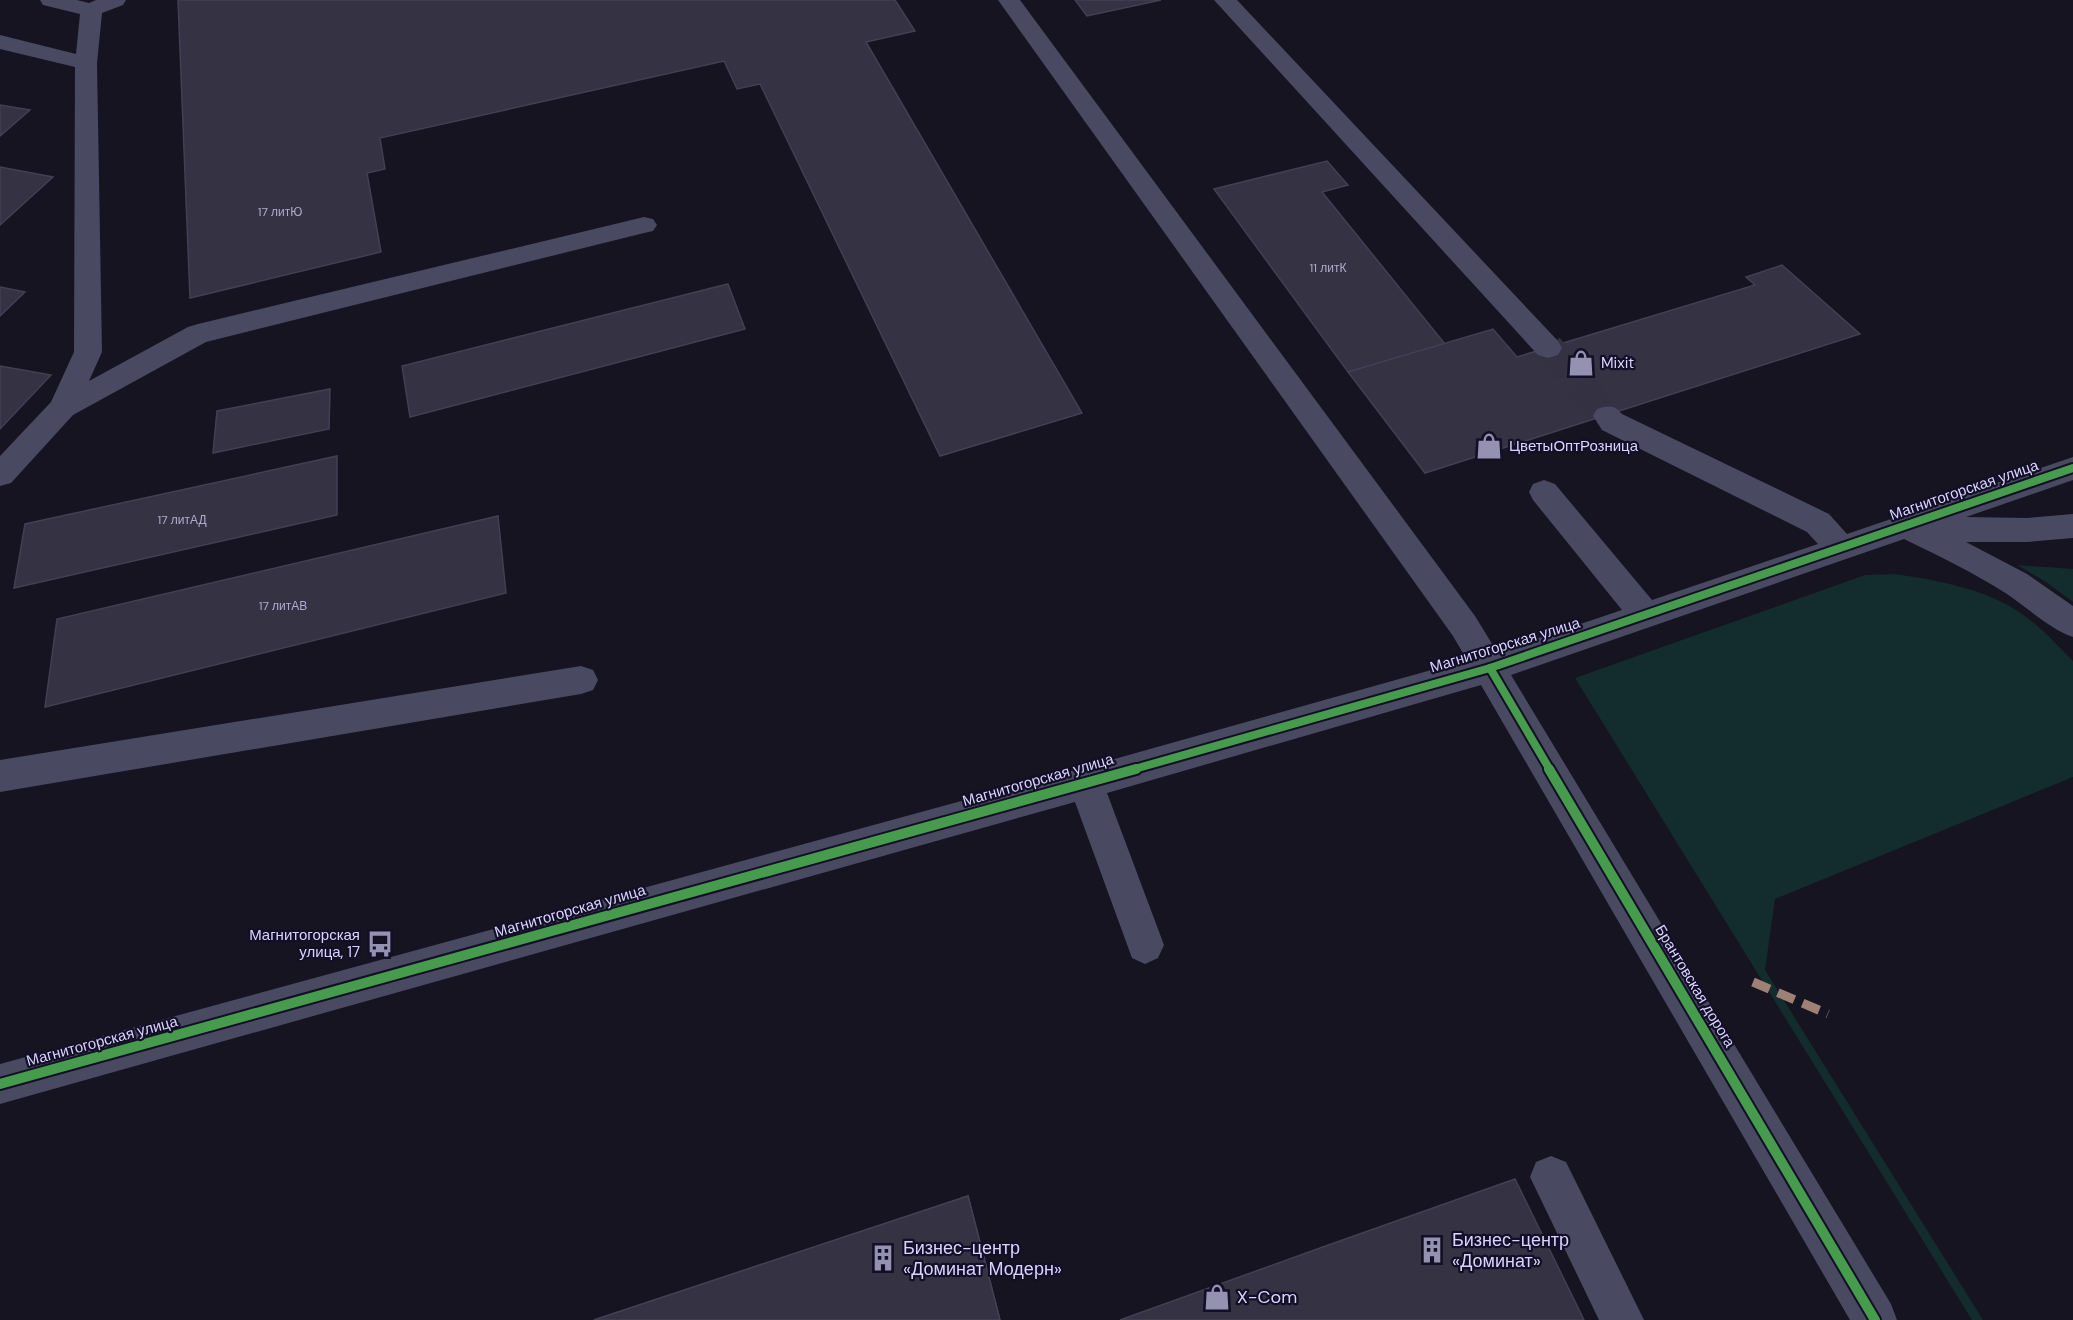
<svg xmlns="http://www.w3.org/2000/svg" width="2073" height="1320" viewBox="0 0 2073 1320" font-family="'DM Sans',sans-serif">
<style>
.green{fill:#132c2d}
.building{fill:#343243;stroke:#433f54;stroke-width:1.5}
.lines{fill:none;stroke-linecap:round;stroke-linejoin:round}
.minor-tunnel{stroke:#333142;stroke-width:31;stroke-dasharray:31 16;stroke-linecap:butt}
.minor{fill:#4a4962;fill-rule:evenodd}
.quiet{stroke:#9e8076;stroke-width:9;stroke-dasharray:18 9;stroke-linecap:butt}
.cycleway-far1-casing{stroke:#130f26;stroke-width:12}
.cycleway-casing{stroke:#130f26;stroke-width:14}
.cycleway-far1{stroke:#469c4c;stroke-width:8}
.cycleway{stroke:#469c4c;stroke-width:10}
.labels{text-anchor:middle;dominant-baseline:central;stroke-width:4.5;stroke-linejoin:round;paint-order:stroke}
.number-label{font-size:12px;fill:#b0acd0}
.poi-label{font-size:15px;fill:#d9d4ff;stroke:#130f26;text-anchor:start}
.street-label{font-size:15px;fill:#d9d4ff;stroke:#130f26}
.near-poi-label{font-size:18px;fill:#d9d4ff;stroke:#130f26;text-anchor:start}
</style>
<rect width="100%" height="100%" fill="#161421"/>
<g class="green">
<path d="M2017,565L2073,569V602L2046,582Z"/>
<path d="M1895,574C1937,580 1987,589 2022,614C2041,627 2057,645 2073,661V777L1775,899L1765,970L1983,1320H1972L1575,678L1865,575Z"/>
</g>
<g class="building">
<path d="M178,0H895L915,31L866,42L1082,413L940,456L760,84L737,89L724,61L380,138L385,169L367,173L381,252L190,298Z"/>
<path d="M1075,0H1161L1087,16Z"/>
<path d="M0,105L30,110L0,136Z"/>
<path d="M1327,161L1348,185L1322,192L1445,344L1348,372L1214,189Z"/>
<path d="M0,167L53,177L0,225Z"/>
<path d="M1782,265L1860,334L1425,473L1348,372L1493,329L1517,357L1755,285L1746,277Z"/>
<path d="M728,284L745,329L410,417L402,366Z"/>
<path d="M0,287L25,292L0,316Z"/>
<path d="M0,366L51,375L0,429Z"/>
<path d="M330,389L329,429L213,453L217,411Z"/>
<path d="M337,456V515L14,588L25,524Z"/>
<path d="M498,516L506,593L45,707L57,619Z"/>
<path d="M1515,1179L1584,1320H1120L1320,1248Z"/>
<path d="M968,1196L1000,1320H594Z"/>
<path d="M968,1196L1000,1320H594Z"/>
</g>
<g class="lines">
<path class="minor-tunnel" d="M1548,348L1607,416"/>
<g class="minor">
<path d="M40,0H77L89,3L96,0H126L123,5L102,13L97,63L102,352L89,381L188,327L198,324L644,217L653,219L657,225L653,231L644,233L206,342L73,415L11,483L0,486V456L51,402L74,352L75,67L0,49V35L76,54L80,14L43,5Z"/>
<path d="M998,0H1020L1475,616L1497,652L1622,610L1533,500L1529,492L1533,484L1544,480L1555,484L1652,600L1818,544L1807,532L1602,430L1593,416L1597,409C1608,405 1615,405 1622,414L1829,514L1847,534L2073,457V480L1966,517L2027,518L2073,514V538L2027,542H1966L2027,574L2073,606V637C2049,629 2028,608 2007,594C1974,573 1939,556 1904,539L1511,675L1891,1304L1897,1320H1850L1481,685L1107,793L1164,945L1158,958L1145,964L1132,958L1075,802L0,1104V1064L1086,767L1467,660L1453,636Z"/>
<path d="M1214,0H1237L1558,341L1562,348L1558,355L1548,358L1538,355Z"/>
<path d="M581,666L593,670L598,680L593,690L581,694L0,792V760Z"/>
<path d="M1551,1156L1566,1162L1644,1320H1599L1530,1177L1536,1162Z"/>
</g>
<path class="quiet" d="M1753,982L1828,1014"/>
<g class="cycleway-far1-casing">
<g id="cycleway-far1">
<path d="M1490,668L1550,770"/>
<path d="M1131,770L1490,668L2073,468"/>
</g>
</g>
<g class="cycleway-casing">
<g id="cycleway">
<path d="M1549,769L1875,1320"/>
<path d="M0,1084L1136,769"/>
</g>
</g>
<use href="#cycleway-far1" class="cycleway-far1"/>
<use href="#cycleway" class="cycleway"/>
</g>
<defs>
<g id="shop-bare" transform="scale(2.07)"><path d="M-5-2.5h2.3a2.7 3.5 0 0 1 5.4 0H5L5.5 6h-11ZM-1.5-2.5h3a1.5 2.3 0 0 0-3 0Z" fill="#9591b1" stroke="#130f26" stroke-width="2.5" paint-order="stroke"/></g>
<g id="bus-bare" transform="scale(2.07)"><path d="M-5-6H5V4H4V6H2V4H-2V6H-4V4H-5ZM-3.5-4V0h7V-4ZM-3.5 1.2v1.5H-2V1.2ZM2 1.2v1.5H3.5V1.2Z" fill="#9591b1" stroke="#130f26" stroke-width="2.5" paint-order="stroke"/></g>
<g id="building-bare" transform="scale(2.07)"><path d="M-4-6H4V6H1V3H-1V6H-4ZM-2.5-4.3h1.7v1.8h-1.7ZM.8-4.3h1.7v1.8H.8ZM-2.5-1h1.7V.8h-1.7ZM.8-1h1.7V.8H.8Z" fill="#9591b1" stroke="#130f26" stroke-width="2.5" paint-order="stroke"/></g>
</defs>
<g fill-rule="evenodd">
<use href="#shop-bare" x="1581" y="363"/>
<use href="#shop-bare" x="1489" y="446"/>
<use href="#bus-bare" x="380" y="944"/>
<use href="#building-bare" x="1432" y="1250"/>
<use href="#building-bare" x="883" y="1258"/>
<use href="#shop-bare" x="1217" y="1297"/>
</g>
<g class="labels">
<g class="number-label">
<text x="280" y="212">17 литЮ</text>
<text x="1328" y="268">11 литК</text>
<text x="182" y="520">17 литАД</text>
<text x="283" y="606">17 литАВ</text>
</g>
<g class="poi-label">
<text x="1601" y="363">Mixit</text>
<text x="1509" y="446">ЦветыОптРозница</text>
<text x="360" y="935" text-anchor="end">Магнитогорская<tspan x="360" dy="17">улица, 17</tspan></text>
</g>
<g class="street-label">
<text transform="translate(1964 490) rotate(-19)">Магнитогорская улица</text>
<text transform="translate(1505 645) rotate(-17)">Магнитогорская улица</text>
<text transform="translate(1038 780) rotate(-16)">Магнитогорская улица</text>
<text transform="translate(570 911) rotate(-16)">Магнитогорская улица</text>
<text transform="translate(1695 986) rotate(59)">Брантовская дорога</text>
<text transform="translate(102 1041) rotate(-15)">Магнитогорская улица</text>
</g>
<g class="near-poi-label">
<text x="1452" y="1240">Бизнес-центр<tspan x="1452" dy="21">«Доминат»</tspan></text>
<text x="903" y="1248">Бизнес-центр<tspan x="903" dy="21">«Доминат Модерн»</tspan></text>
<text x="1237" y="1297">X-Com</text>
</g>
</g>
</svg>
